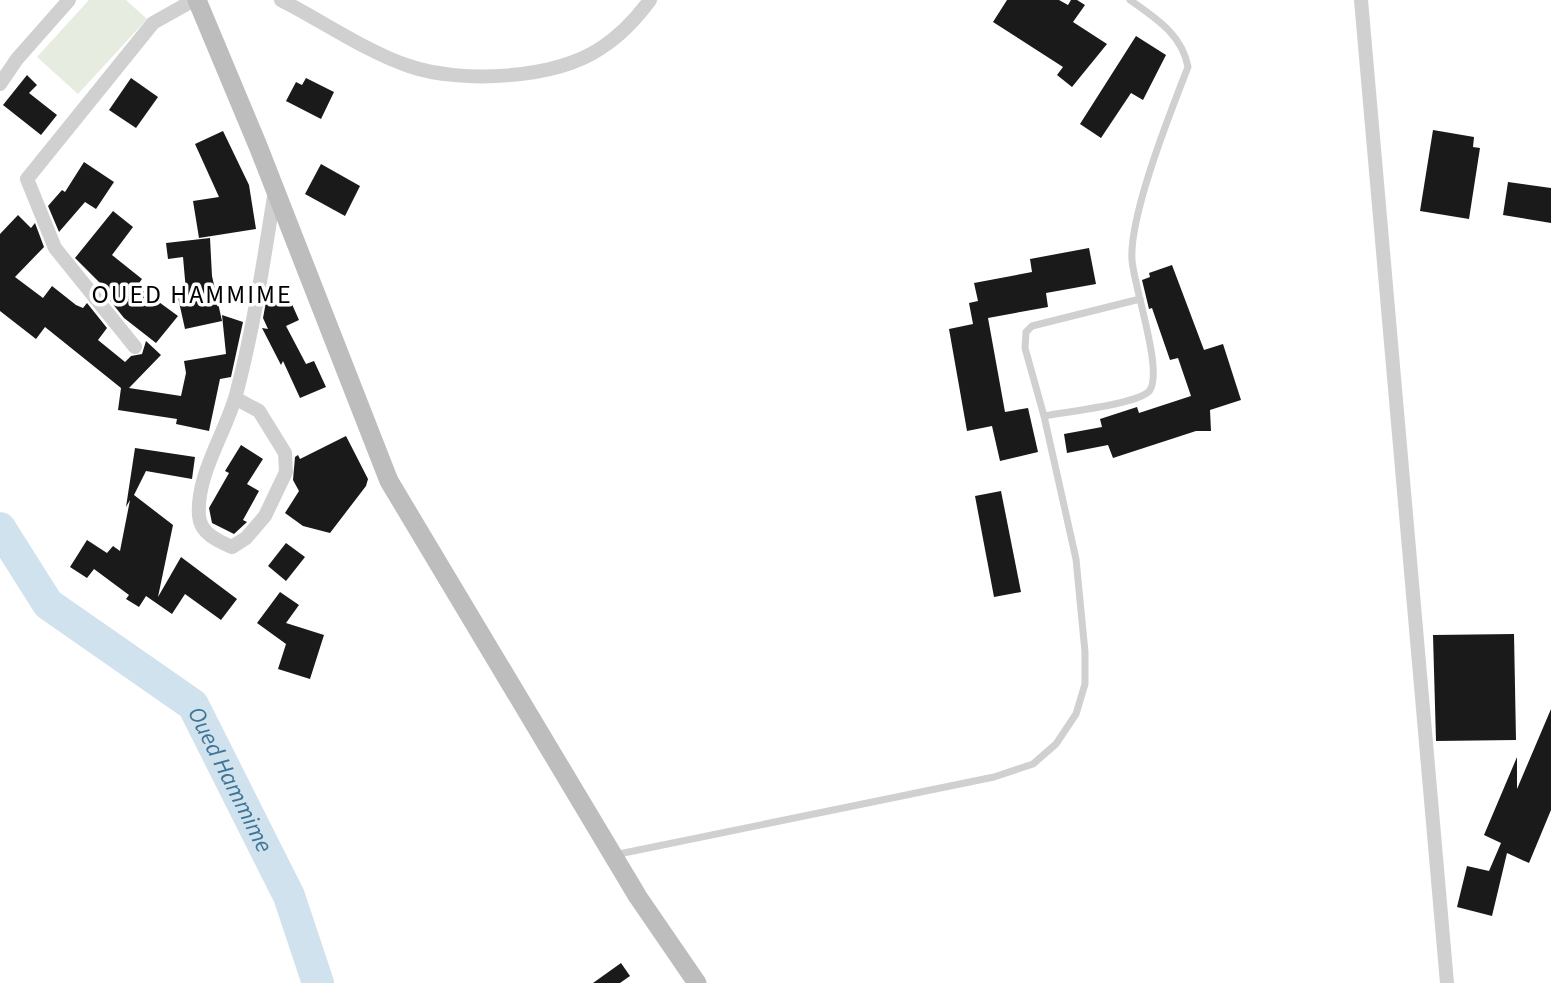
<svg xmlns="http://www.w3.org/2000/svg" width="1551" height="983" viewBox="0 0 1551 983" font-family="'Source Sans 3',sans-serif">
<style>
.green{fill:#e6ecdf}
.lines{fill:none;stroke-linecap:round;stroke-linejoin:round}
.river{stroke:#cfe2ee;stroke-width:32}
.building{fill:#1a1a1a}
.lane{stroke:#d0d0d0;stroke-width:7}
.street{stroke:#d0d0d0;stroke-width:14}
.secondary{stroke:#bdbdbd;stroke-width:19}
.labels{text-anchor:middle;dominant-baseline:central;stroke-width:7;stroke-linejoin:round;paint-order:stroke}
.water-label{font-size:24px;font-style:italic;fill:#3f7597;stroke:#fff}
.quarter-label{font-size:26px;letter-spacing:2px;fill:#000;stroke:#fff}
</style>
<rect width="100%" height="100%" fill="#fff"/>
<path class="green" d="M89,0H126L147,19L78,94L37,57Z"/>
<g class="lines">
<path class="river" id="s1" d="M0,528L48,604L193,705L289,896L318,983"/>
</g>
<g class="building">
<path d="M1007,0H1059L1068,5L1071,0H1077L1085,5L1073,22L1107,44L1072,87L1057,75L1063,67L993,22Z"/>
<path d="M1136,36L1166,55L1143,100L1131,93L1101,138L1080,124Z"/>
<path d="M27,75L37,85L29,93L57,115L41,135L3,105Z"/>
<path d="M131,78L158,97L136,128L109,110Z"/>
<path d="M306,78L334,92L321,119L286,101L296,82L302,85Z"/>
<path d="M1433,130L1474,137L1473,147L1480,148L1469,219L1420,211Z"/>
<path d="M223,131L249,185L256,229L199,238L193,201L219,197L195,144Z"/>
<path d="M84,162L114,182L96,209L85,202L59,232L48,206L62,190L65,192Z"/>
<path d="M321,164L360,186L345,216L305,194Z"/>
<path d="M1508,182L1551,188V223L1503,215Z"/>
<path d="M113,211L133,227L112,255L142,279L137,286L178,316L156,343L124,318L100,288L102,285L75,258Z"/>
<path d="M18,215L31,228L35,223L44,247L15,277L43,298L52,286L76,305L83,308L87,303L107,328L98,340L125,362L131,356L142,354L146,341L161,355L129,388L181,396L186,373L184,361L226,354L222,315L243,322L231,377L220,379L209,431L176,424L177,419L118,410L121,388L45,327L36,339L0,311V234Z"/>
<path d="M210,238L212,276L222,321L185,329L177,293L186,291L183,257L168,259L166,243Z"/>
<path d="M1089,248L1096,284L1046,293L1048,307L988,318L1005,412L1028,408L1038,452L1000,461L992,426L967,431L949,329L973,324L969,303L978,301L974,283L1032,272L1030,259Z"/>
<path d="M1172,265L1204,350L1223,344L1241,400L1210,410L1211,431H1196L1113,458L1108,445L1067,453L1064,434L1102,427L1100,419L1137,407L1139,413L1191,396L1178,358L1170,360L1152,308L1149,309L1142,280L1150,277L1149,273Z"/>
<path d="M283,284L299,320L286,326L306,364L314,361L326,387L300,398L283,361L281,365L262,328L268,329L263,318L268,291Z"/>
<path d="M346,436L368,479L366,486L330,533L303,526L285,513L299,491L293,480L295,457L298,455L300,459Z"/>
<path d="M241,445L263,459L247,484L259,491L243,520L247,522L234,534L212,523L209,508L229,473L225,471Z"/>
<path d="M135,448L195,457L192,479L146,471L134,495L173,525L158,597L181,557L237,599L221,620L185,594L172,614L146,596L139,607L126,599L129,595L94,569L87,578L70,567L87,540L107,553L113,546L120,551L130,500L126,507Z"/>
<path d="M1001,491L1021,592L994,597L975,496Z"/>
<path d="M286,543L305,557L286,581L268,566Z"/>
<path d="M280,592L299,605L286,623L324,635L310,679L278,669L286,644L257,623Z"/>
<path d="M1514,634L1516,740L1436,741L1433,635Z"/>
<path d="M1551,709V810L1529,863L1507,853L1492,916L1457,907L1467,866L1489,871L1501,843L1484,835L1517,757V789Z"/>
<path d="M621,963L630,976L620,983H593Z"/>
</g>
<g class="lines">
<g class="lane">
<path d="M1044,416L1025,348L1026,332L1032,326L1140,299"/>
<path d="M614,855L994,777L1033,764L1056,744L1076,714L1085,684V652L1076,559L1044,416C1064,412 1141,404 1150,390C1163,370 1134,287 1132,260C1129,215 1171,111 1188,67C1182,34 1155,18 1130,0"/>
</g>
<g class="street">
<path d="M281,0C322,21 367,52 409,66C461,84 556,79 601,48C621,35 636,19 650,0"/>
<path d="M1361,0L1447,983"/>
<path d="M0,84L17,59L69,0"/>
<path d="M135,347L55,248L27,179L153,23L194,0"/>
<path d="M235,398L259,411L285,453L286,472L265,516L246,538L232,547C218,541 200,533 199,516C196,475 225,434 236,395C254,327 264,259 275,190"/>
</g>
<path class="secondary" d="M197,0L258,146L389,481L638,897L697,983"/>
</g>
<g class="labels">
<g class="water-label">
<text stroke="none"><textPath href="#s1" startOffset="350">Oued Hammime</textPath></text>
</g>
<g class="quarter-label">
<text x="192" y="294">OUED HAMMIME</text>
</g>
</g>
</svg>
